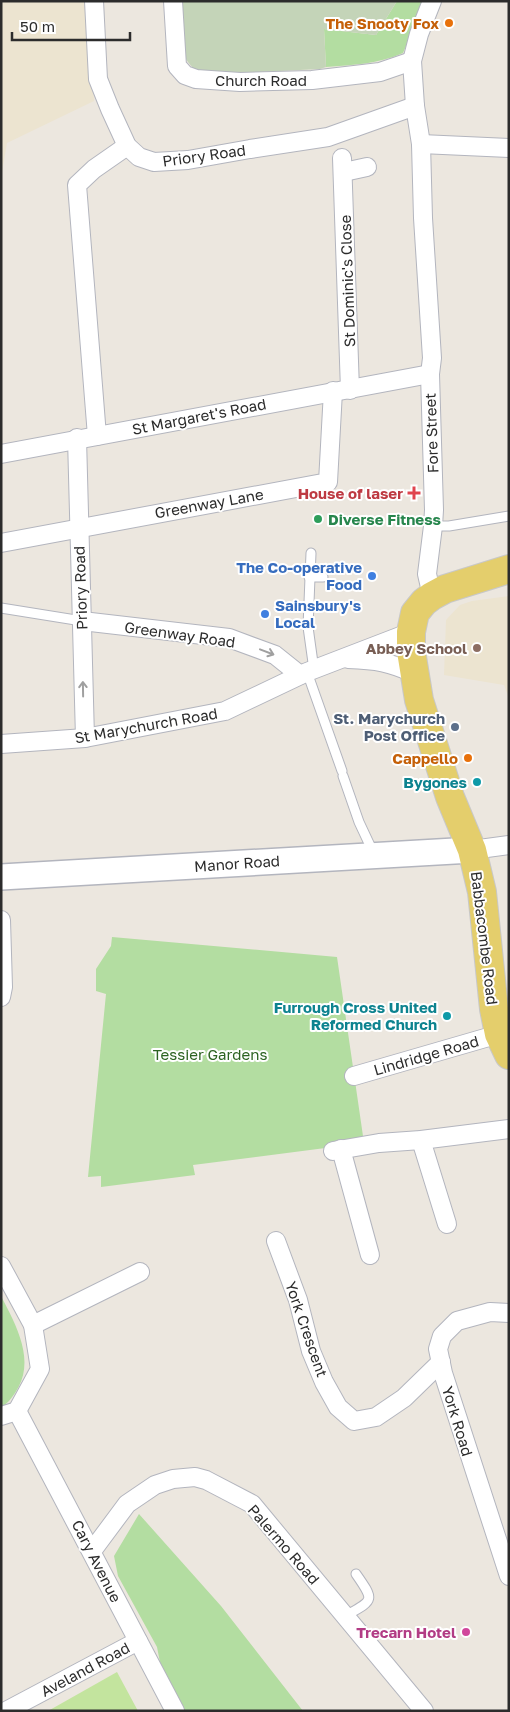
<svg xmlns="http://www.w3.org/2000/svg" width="510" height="1712" viewBox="0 0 510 1712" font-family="'Golos Text',sans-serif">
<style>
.education{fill:#ece4d0}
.green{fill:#b3dda1}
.cemetery{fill:#c4d4b8}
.pitch{fill:#c3e49e}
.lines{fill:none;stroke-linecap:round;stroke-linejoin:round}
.lane-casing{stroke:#b3b5be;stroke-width:11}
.street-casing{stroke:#b3b5be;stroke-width:20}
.secondary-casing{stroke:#b3b5be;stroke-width:28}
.primary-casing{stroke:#c8c8c8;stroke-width:30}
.lane{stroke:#fff;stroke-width:9}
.street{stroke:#fff;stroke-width:18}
.secondary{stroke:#fff;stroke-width:25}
.primary{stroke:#e4ce6c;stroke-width:28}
.oneway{stroke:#a0a0a0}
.food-dot{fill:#e8710a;stroke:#fff;stroke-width:2}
.health-dot{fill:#e0444e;stroke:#fff;stroke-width:2}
.leisure-dot{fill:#2e9e5b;stroke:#fff;stroke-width:2}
.shop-dot{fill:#3f7fe0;stroke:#fff;stroke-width:2}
.education-dot{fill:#8d6e63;stroke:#fff;stroke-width:2}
.service-dot{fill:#5c6f8a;stroke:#fff;stroke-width:2}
.culture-dot{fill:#0f9aa8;stroke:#fff;stroke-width:2}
.hotel-dot{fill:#d1479c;stroke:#fff;stroke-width:2}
.labels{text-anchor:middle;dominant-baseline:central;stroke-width:4;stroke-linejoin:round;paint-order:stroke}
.food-label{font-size:15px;font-weight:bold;fill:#c56008;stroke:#fff;text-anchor:end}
.street-label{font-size:15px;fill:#2c2c2c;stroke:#fff}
.health-label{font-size:15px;font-weight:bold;fill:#be3a42;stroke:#fff;text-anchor:end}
.leisure-label{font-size:15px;font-weight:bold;fill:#27864d;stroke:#fff;text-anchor:start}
.shop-label{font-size:15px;font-weight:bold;fill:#366cbe;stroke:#fff;text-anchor:end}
.education-label{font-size:15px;font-weight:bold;fill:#785e54;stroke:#fff;text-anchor:end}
.service-label{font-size:15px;font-weight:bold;fill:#4e5e75;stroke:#fff;text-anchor:end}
.culture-label{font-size:15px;font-weight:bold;fill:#0d838f;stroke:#fff;text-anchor:end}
.park-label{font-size:15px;fill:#2c6321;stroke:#fff}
.hotel-label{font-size:15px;font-weight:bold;fill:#b23c85;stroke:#fff;text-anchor:end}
</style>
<rect width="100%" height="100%" fill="#ece7df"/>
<g class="education">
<path d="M1,1H87L94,101L7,143L1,178Z"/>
<path d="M509,596V698L504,685L444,675L446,620L460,605L472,601Z"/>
</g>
<g class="green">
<path d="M397,1H425L403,53C378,64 353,65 326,67L324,29L376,35Z"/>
<path d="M112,937L337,957L364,1143L193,1165L195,1175L101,1187V1176L88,1177L106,994L96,991V969L111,946Z"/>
<path d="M1,1296C16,1325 37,1362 15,1393C11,1399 7,1404 1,1407Z"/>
<path d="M139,1514L221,1606L303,1711H180L163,1678L157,1647L118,1576L114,1556Z"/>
</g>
<path class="cemetery" d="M182,1H397L376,35L324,29L326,67L320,69L201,75C173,53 179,33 182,1Z"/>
<path class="pitch" d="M117,1672L138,1711H48Z"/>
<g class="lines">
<g class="lane-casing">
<g id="lane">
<path d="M433,526H449L509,516"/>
<path d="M311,553L308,627L314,670"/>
<path d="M309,577H323"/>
<path d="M1,608L82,621"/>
<path d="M307,672L342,771"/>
<path d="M343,776L359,822L374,854"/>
<path d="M345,1616C374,1600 375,1601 356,1574"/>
</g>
</g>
<g class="street-casing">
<g id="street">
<path d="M94,1L98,79L110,109L127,146L139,157L154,162L188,160L250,149L328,137L415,106"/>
<path d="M173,1L177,66L185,75L196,79L240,82L312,80L380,72L412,61"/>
<path d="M421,144L509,148"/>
<path d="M342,158L350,390"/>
<path d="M344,172L367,167"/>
<path d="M97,436L77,185L94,169L127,146"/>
<path d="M77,438L85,738"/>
<path d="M1,454L430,374"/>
<path d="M1,543L328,482L333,391"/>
<path d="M432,596L427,574L433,526L434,510L430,374L432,358L423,218L421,144L415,106L412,61L419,34L432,1"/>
<path d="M82,621L229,638L275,655L300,675"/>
<path d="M348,659C377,660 389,662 416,674"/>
<path d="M1,744L85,738L225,711L307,672L411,632"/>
<path d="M472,850L509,845"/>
<path d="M1,920L3,987L1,997"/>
<path d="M354,1076L499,1034"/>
<path d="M421,1140L447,1224"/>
<path d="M341,1149L370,1255"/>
<path d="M333,1151L379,1143L421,1140L509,1129"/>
<path d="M276,1241L298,1300L311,1351L324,1382L338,1407L354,1421L376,1417L404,1398L441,1362"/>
<path d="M1,1266L33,1325L40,1369L17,1411L1,1416"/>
<path d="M509,1313L490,1312L457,1321L442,1336L438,1349L443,1373L509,1576"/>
<path d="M33,1325L140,1272"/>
<path d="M17,1411L175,1711"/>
<path d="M92,1551L127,1504L155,1485L173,1479L195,1477L206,1480L252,1504L424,1711"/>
<path d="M6,1711L138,1641"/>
</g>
</g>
<g class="secondary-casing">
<path id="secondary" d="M1,877L472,850"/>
</g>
<g class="primary-casing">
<path id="primary" d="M509,569L445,589L432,596L424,602L415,613L411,632V651L419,700L450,797L472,850L482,892L494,1009L499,1034L509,1055"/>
</g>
<use href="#lane" class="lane"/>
<use href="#street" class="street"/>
<use href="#secondary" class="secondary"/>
<use href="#primary" class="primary"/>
</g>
<defs><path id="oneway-shaft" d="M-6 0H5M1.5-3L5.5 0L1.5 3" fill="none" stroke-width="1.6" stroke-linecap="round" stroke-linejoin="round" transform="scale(1.25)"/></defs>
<g class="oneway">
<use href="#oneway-shaft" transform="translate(267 652) rotate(21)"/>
<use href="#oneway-shaft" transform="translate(83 689) rotate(-91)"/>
</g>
<g class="food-dot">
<circle cx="449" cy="23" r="5"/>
<circle cx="468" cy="758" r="5"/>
</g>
<path class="health-dot" d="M411.5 485.5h5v5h5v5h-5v5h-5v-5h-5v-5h5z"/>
<circle class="leisure-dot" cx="318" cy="519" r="5"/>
<g class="shop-dot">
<circle cx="372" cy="576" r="5"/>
<circle cx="265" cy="614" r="5"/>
</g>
<circle class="education-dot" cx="477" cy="648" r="5"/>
<circle class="service-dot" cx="455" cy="727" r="5"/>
<g class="culture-dot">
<circle cx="477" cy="782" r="5"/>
<circle cx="447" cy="1016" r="5"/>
</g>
<circle class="hotel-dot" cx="466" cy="1632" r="5"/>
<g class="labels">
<g class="food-label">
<text x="439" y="23">The Snooty Fox</text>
<text x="458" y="758">Cappello</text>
</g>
<g class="street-label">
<text x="261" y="80">Church Road</text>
<text transform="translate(204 155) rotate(-8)">Priory Road</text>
<text transform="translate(347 281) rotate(-92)">St Dominic's Close</text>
<text transform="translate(199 416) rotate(-11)">St Margaret's Road</text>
<text transform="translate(431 433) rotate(-92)">Fore Street</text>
<text transform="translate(209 503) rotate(-10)">Greenway Lane</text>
<text transform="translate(80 588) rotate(-92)">Priory Road</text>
<text transform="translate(180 634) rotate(8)">Greenway Road</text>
<text transform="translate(146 725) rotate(-10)">St Marychurch Road</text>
<text transform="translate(237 863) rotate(-4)">Manor Road</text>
<text transform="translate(485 938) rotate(83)">Babbacombe Road</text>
<text transform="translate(426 1055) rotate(-16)">Lindridge Road</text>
<text transform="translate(307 1329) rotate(71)">York Crescent</text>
<text transform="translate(458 1421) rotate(73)">York Road</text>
<text transform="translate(284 1544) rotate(49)">Palermo Road</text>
<text transform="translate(97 1561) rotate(63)">Cary Avenue</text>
<text transform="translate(85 1669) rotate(-28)">Aveland Road</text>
</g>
<g class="health-label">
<text x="403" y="493">House of laser</text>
</g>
<g class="leisure-label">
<text x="328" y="519">Diverse Fitness</text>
</g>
<g class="shop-label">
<text x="362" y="567">The Co-operative<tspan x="362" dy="17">Food</tspan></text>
<text x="275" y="605" text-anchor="start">Sainsbury's<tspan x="275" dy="17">Local</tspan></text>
</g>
<g class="education-label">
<text x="467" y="648">Abbey School</text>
</g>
<g class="service-label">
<text x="445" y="718">St. Marychurch<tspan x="445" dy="17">Post Office</tspan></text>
</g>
<g class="culture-label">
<text x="467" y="782">Bygones</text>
<text x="437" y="1007">Furrough Cross United<tspan x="437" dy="17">Reformed Church</tspan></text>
</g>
<g class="park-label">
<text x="210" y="1054">Tessier Gardens</text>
</g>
<g class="hotel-label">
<text x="456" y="1632">Trecarn Hotel</text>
</g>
</g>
<rect width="510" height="1712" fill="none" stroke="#2c2c2c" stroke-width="5"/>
<path d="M12 32v8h118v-8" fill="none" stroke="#2c2c2c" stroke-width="2.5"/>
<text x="20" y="32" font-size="15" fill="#2c2c2c" stroke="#ffffff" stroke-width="4" paint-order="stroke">50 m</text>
</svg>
